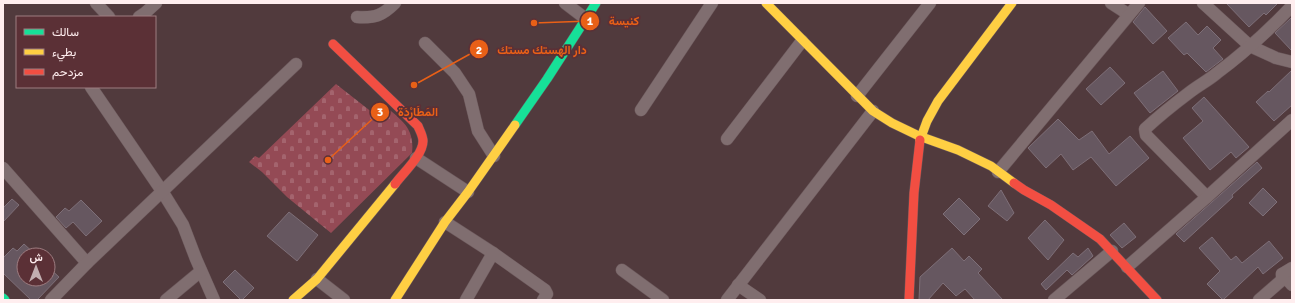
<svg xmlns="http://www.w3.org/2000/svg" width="1295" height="303" viewBox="0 0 1295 303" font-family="Signika,Vazirmatn,sans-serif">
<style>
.cemetery{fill:url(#cemetery-stones)}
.building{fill:#665760;stroke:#7e6f78}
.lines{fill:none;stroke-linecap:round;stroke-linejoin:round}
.street-casing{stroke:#6a575a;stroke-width:13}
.fast-casing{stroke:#6a575a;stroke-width:10}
.slow-casing{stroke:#6a575a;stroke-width:10}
.jam-casing{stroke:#6a575a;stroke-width:10}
.street{stroke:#806e70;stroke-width:12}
.fast{stroke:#16e098;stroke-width:9}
.slow{stroke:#ffcf43;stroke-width:9}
.jam{stroke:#f24e42;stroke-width:9}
.leader{fill:none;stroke:#e96017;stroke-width:1.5}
.callout-dot{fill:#e96017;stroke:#5b3036;stroke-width:1.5}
.mark-label{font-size:12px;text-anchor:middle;font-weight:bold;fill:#fff}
.callout-label{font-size:12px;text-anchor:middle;font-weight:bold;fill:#e96017;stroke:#5b3036;stroke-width:3.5;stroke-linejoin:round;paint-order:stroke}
</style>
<defs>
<pattern id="cemetery-stones" width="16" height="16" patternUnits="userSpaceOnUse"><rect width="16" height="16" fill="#944a55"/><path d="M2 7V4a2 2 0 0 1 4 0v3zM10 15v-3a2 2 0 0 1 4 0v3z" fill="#a4646e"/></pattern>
</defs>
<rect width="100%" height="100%" fill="#513a3d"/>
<path class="cemetery" d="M336,84L373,113L382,103C400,120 415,126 412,153L331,233L287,197L262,172L249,162L255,156L259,158Z"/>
<g class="building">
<path d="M1226,3H1278L1266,15L1264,13L1249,27Z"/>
<path d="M1145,7L1167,31L1153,44L1133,22Z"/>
<path d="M1292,17V51L1275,33Z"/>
<path d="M1186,22L1198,35L1207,26L1221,40L1213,48L1223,59L1206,72L1187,53L1184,55L1168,38Z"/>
<path d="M1110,67L1125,83L1101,105L1086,89Z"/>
<path d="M1292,70V105L1274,121L1256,102L1268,91L1269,92Z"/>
<path d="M1163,71L1178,91L1150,113L1134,93Z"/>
<path d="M1204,97L1249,147L1236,158L1231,152L1210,170L1183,138L1203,121L1192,108Z"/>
<path d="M1058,119L1079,140L1092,131L1109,154L1130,136L1149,158L1116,186L1091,157L1073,170L1061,154L1046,168L1028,148Z"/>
<path d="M1257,162L1262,168L1232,195L1233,197L1184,242L1176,234Z"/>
<path d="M1263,188L1277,202L1263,216L1249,203Z"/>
<path d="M1001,190L1014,213L1007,221L988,206Z"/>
<path d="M959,198L980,219L964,235L943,214Z"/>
<path d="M12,199L19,205L3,222V208Z"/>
<path d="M81,200L102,221L86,236L73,222L66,228L56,217L65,208L69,211Z"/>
<path d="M289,212L318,235L297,261L267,236Z"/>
<path d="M1045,220L1064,240L1048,260L1028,238Z"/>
<path d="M1124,223L1136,237L1122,248L1110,235Z"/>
<path d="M1212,237L1231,260L1236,256L1242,263L1269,241L1283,258L1263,274L1258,267L1223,300L1207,284L1220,271L1199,248Z"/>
<path d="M24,244L36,255H24V279H48V267L59,277L37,300H31L3,273V258L13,248L17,251Z"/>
<path d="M952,248L964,261L969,256L982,269L978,273L1003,300H975L965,289L956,296L943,283L928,300H919L920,277Z"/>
<path d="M1088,248L1093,256L1072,275L1067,270L1046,290L1041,284L1073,253L1078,257Z"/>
<path d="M235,270L254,288L242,300H241L223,282Z"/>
</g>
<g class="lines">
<g class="street-casing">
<g id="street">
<path d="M96,3L109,17"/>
<path d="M565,3L586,19"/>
<path d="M1111,3L1128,14"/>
<path d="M1203,3L1250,46L1276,58L1292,62"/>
<path d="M139,17L145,13L156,3"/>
<path d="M357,17C375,18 382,16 395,3"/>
<path d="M425,43L455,73L469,94L478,131L494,156"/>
<path d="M91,87L162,191L183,225L196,259L214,300"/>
<path d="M857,96L930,3"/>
<path d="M641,110L712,3"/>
<path d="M727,139L802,41"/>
<path d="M416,158L468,192"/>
<path d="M3,168L87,263"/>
<path d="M998,172L1139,3"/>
<path d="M1207,197L1146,135L1145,129C1159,116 1174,104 1190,92C1199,85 1209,80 1217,73C1244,53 1269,30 1292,6"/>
<path d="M445,222L493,253L545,290L547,294L543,300"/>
<path d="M1127,267L1207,197L1292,120"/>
<path d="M622,270L663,300"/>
<path d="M1282,274L1292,285"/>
<path d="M317,279L344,300"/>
<path d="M738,285L760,300"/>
<path d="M51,300L87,263L296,64"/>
<path d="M166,300L201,271"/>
<path d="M466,300L493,253"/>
<path d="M727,300L873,111"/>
<path d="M1054,300L1112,251"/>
<path d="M1259,300L1282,280V274L1292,268"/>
</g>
</g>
<g class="fast-casing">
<g id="fast">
<path d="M515,125L547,79L596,3"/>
<path d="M3,298L5,300"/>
</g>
</g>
<g class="slow-casing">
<g id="slow">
<path d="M766,3L873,111L892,123L919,136L958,150L991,166L1014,183"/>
<path d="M920,140L927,121L938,101L1012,3"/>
<path d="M293,300L317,279L395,184"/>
<path d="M395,300L445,222L468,192L515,125"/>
</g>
</g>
<g class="jam-casing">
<g id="jam">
<path d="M333,44L418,126C420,131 423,136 423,141C423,155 403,173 395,184"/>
<path d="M1014,183L1024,190L1051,205L1100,239L1157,300"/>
<path d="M909,300L914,193L920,140"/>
</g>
</g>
<use href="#street" class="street"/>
<use href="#fast" class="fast"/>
<use href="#slow" class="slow"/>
<use href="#jam" class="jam"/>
</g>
<path class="leader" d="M534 23L590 21M414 85L479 49M328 160L380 112"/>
<g class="callout-dot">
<circle cx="534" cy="23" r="4"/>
<circle cx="414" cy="85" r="4"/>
<circle cx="328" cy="160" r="4"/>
<circle cx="590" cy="21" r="10"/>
<circle cx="479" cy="49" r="10"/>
<circle cx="380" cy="112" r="10"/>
</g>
<g class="mark-label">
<text x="590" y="25">1</text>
<text x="479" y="54">2</text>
<text x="380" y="116">3</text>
</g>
<g class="callout-label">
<text x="624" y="25">كنيسة</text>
<text x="542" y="54">دار الهستك مستك</text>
<text x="418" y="116">المَطَارْدَة</text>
</g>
<rect width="1295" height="303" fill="none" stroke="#ffeeef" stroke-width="8"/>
<rect x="16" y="16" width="140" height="72" fill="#5b3036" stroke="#9d7c80"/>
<rect x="24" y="29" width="20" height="6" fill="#16e098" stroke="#9d7c80"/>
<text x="52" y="36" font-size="12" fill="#ffeeef">سالك</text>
<rect x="24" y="49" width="20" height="6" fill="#ffcf43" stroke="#9d7c80"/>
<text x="52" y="56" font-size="12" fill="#ffeeef">بطيء</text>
<rect x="24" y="69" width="20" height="6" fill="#f24e42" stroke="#9d7c80"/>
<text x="52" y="76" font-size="12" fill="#ffeeef">مزدحم</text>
<g transform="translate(36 267)"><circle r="19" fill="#5b3036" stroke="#9d7c80"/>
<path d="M0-3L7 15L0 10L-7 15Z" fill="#c2afb1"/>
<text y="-6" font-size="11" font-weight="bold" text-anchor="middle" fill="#ffeeef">ش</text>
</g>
</svg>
